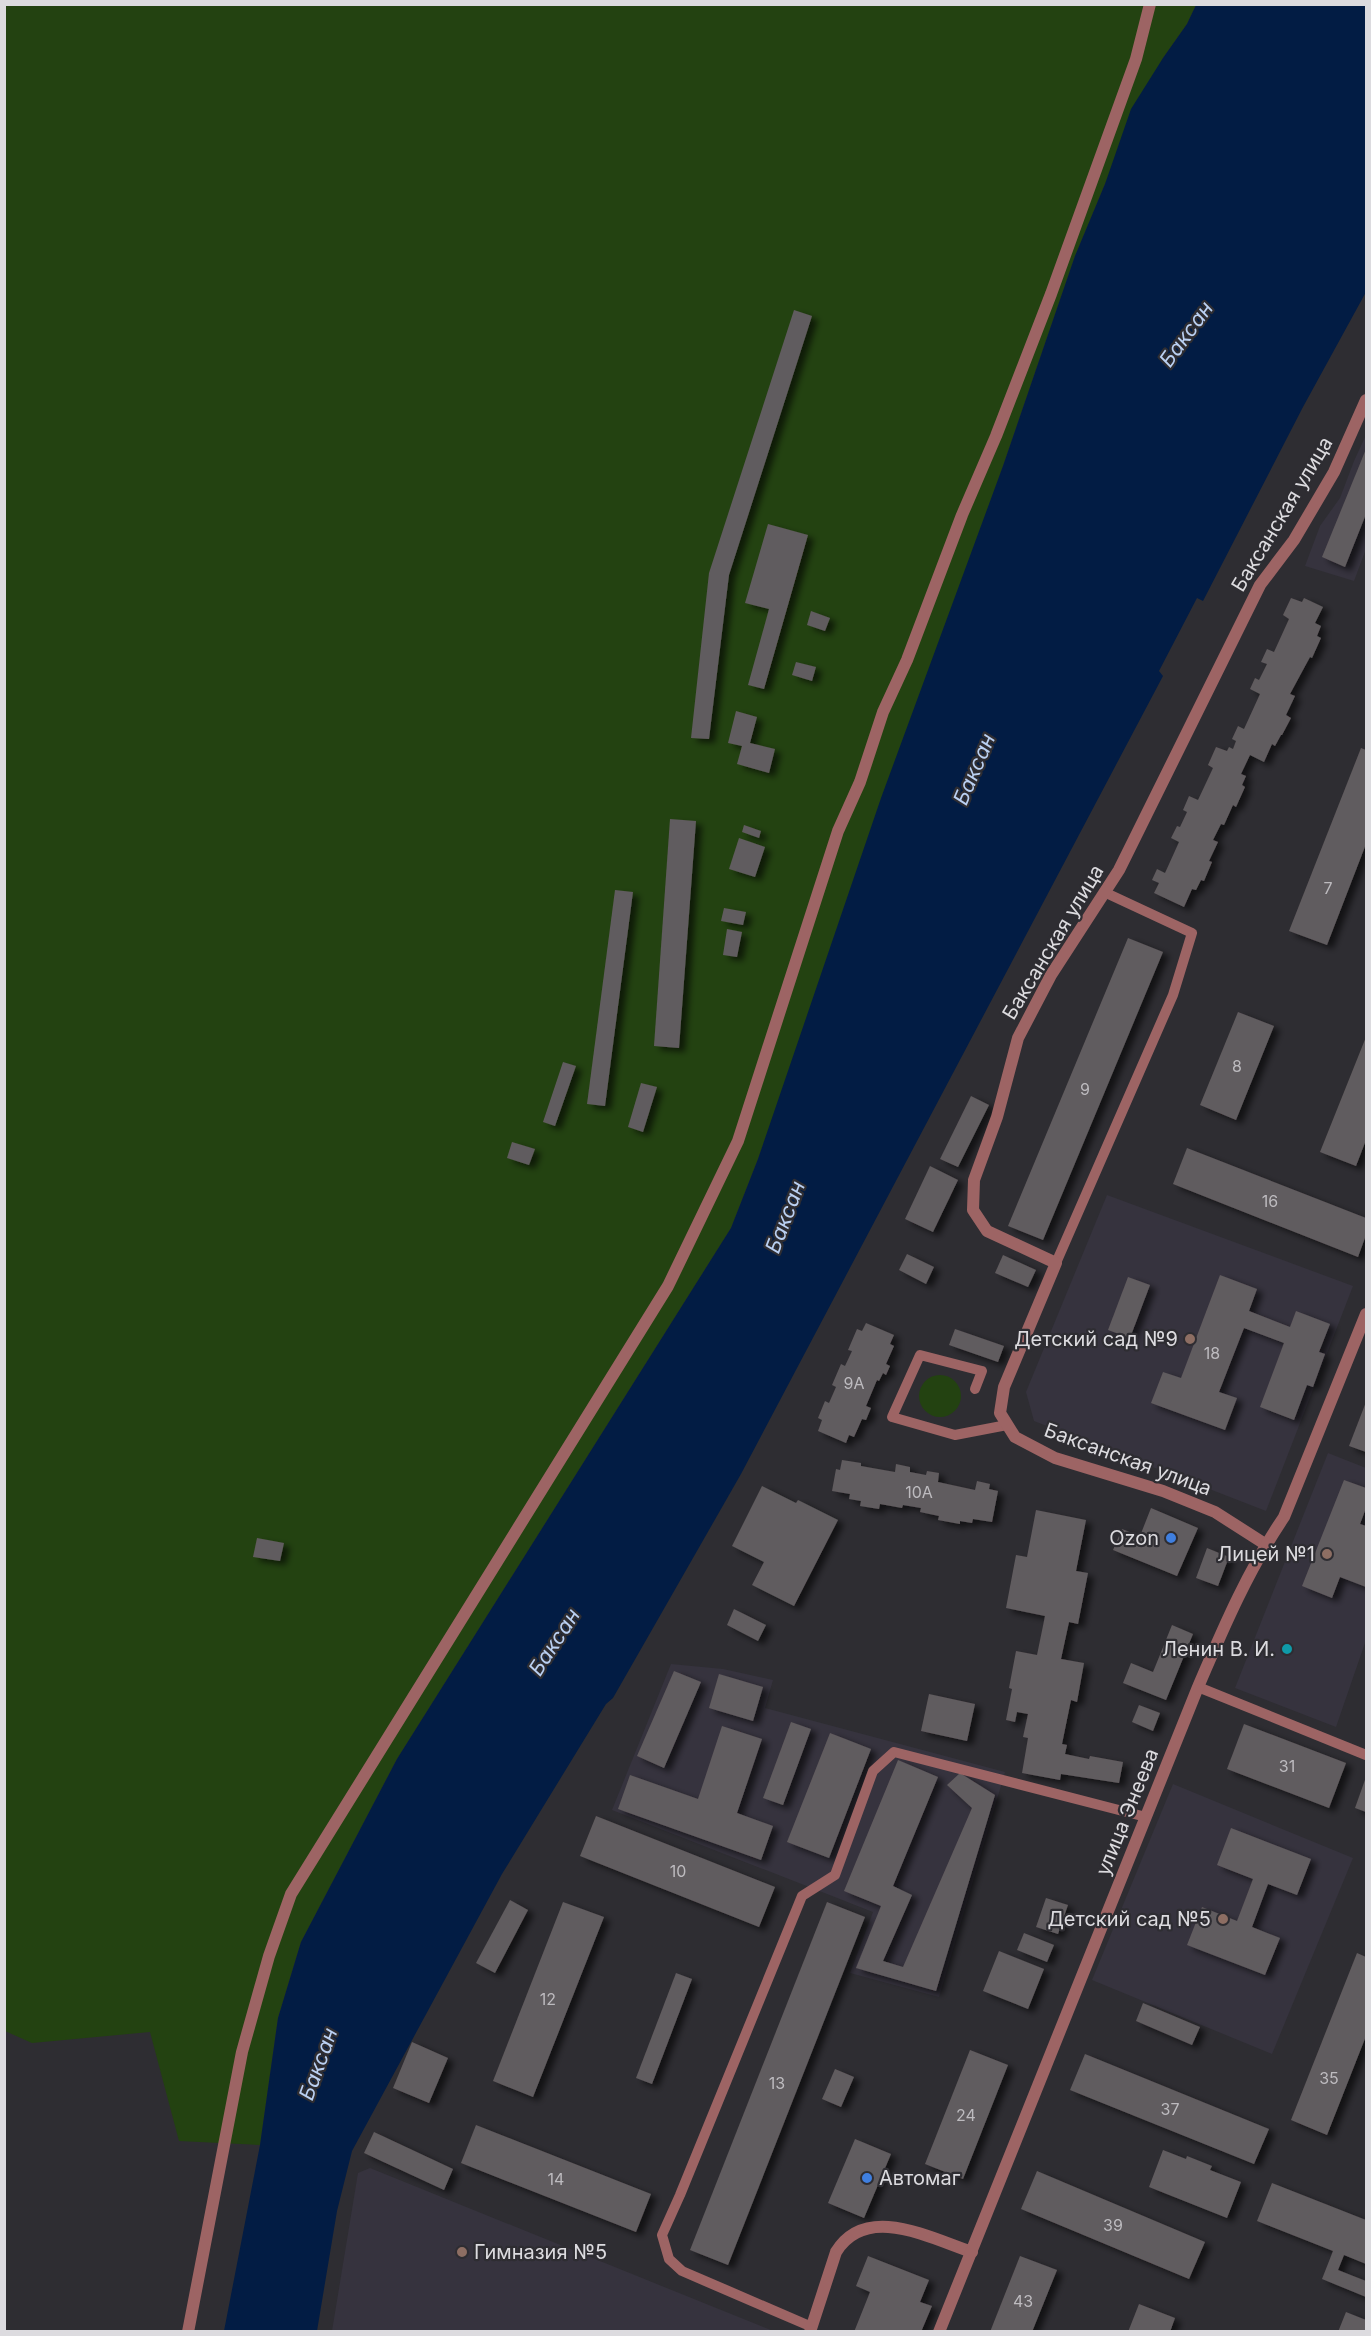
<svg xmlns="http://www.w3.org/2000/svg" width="1371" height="2336" viewBox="0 0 1371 2336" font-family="Inter,sans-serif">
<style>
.built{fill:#36333e}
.green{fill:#234211}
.water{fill:#021c44}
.building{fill:#615b5e;filter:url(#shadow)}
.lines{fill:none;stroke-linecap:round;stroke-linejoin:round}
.lane{stroke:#9d6464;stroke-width:10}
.street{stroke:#9d6464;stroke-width:12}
.education-dot{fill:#8d6e63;stroke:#2e2d32;stroke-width:2}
.shop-dot{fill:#3f7fe0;stroke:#2e2d32;stroke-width:2}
.culture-dot{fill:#0f9aa8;stroke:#2e2d32;stroke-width:2}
.labels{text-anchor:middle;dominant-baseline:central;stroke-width:4.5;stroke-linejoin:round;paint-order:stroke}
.number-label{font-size:16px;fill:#bdbbbf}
.street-label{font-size:20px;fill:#dcdbdf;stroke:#2e2d32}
.poi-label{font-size:20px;fill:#dcdbdf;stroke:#2e2d32;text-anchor:end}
.water-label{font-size:21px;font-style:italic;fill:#bad0f2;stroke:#2e2d32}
</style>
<defs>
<filter id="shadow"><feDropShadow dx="6" dy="4" stdDeviation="3" flood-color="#0009"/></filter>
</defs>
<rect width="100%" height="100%" fill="#2e2d32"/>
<g class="built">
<path d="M1366,435V549L1354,581L1305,566L1320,526L1340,498L1354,461Z"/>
<path d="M1107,1195L1353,1286L1266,1511L1034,1421L1026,1392Z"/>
<path d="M1328,1453L1366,1468V1640L1336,1727L1235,1688Z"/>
<path d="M671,1664L723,1669L773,1680L765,1708L1005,1772L939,1997L850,1973L873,1912L612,1810Z"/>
<path d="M1173,1784L1353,1858L1272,2054L1092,1980Z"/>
<path d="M370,2168L773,2331H332L358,2173Z"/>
</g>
<g class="green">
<path d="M5,5H1196L1187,24L1163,58L1105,184L1075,256L1003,466L758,1159L731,1228L397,1759L301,1942L278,2018L260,2145L179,2141L150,2032L32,2043L5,2031Z"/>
<circle cx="940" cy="1396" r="21"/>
</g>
<path class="water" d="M1196,5H1366V292L1303,407L1203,601L1197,598L1159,671L1163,676L741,1474L613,1698L606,1704L502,1874L352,2151L337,2211L317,2331H224L260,2145L278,2018L301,1942L397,1759L731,1228L758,1159L881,798L1003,466L1075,256L1105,184L1131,109L1163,58L1187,24Z"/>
<g class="building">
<path d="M794,310L812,316L729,575L709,739L691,738L709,573Z"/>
<path d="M1366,449V514L1345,567L1322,557Z"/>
<path d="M768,524L808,535L764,689L748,685L769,609L745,603Z"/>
<path d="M1291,598L1302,602L1304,598L1323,607L1315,623L1321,626L1317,636L1321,638L1312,658L1310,657L1290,694L1295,696L1286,715L1291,718L1282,735H1281L1275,746L1272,744L1264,762L1250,755L1241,774L1246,776L1242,785L1245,787L1236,807L1233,805L1224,825L1221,824L1213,840L1218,842L1209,861L1212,862L1204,881L1201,880L1196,890L1192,889L1184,907L1154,893L1159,883L1152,880L1157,869L1165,873L1179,842L1171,838L1177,826L1180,827L1187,812L1183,810L1189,796L1198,800L1213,768L1208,765L1216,747L1227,751L1229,747L1233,749L1236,741L1232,739L1238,726L1244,729L1260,694L1250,689L1255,678L1259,680L1267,664L1261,662L1267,649L1274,652L1289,619L1283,615Z"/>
<path d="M811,611L830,618L825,631L807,625Z"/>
<path d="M796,662L816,667L812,681L792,675Z"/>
<path d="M736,711L757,717L750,743L775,749L769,773L737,764L742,746L728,743Z"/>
<path d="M1361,748L1366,750V844L1327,945L1289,931Z"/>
<path d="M670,819L696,821L679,1048L654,1046Z"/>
<path d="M744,825L761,831L759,838L742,832Z"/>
<path d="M739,838L765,847L755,877L729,869Z"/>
<path d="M615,890L633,892L605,1106L587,1104Z"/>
<path d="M724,908L746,912L743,925L721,921Z"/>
<path d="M727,929L742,932L737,957L723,955Z"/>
<path d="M1128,938L1163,952L1043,1240L1008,1226Z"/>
<path d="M1238,1012L1274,1026L1236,1120L1200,1105Z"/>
<path d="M1366,1037V1140L1356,1166L1320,1152Z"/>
<path d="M563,1062L576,1066L555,1126L543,1122Z"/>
<path d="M641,1083L657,1087L643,1132L628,1127Z"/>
<path d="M971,1096L989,1105L958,1167L940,1159Z"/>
<path d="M512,1142L535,1149L529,1165L507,1158Z"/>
<path d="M1187,1148L1366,1218V1235L1358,1257L1173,1184Z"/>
<path d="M930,1166L958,1180L933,1232L905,1219Z"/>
<path d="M907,1254L934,1267L926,1284L899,1270Z"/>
<path d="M1003,1255L1036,1270L1028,1287L995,1273Z"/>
<path d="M1220,1275L1257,1289L1249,1311L1290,1327L1296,1311L1330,1324L1319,1352L1325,1354L1313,1387L1307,1385L1294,1420L1260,1407L1284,1343L1244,1328L1219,1392L1237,1398L1225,1430L1151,1403L1163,1372L1181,1378Z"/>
<path d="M1128,1277L1150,1285L1130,1338L1108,1330Z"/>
<path d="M866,1323L894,1335L890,1344L894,1346L886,1364L890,1366L886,1375L883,1373L879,1381L877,1380L866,1406L871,1408L866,1420L862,1419L854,1437L849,1435L846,1443L818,1431L822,1420L818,1418L825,1401L829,1403L836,1387L832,1385L841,1364L845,1366L852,1351L848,1350L857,1329L862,1331Z"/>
<path d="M955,1329L1004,1346L998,1362L949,1345Z"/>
<path d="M1366,1402V1452L1349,1446Z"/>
<path d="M842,1460L861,1463V1466L895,1472L896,1464L910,1467V1472L926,1475L927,1471L939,1473L938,1482L975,1490L977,1481L990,1484L989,1489L998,1491L992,1522L973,1519L972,1523L960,1521V1524L938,1520L939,1516L920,1512L921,1508L903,1505L902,1508L880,1504L879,1509L860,1506L861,1501L849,1499L850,1494L832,1491L836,1469L840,1470Z"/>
<path d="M1344,1480L1366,1488V1508L1360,1524L1366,1526V1587L1340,1577L1332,1598L1302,1586Z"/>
<path d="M762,1486L796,1503L798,1500L838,1520L794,1606L752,1585L764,1562L732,1546Z"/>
<path d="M1151,1508L1198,1528L1177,1576L1113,1550L1122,1529L1140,1536Z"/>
<path d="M1036,1510L1086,1520L1076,1571L1088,1573L1078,1624L1069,1622L1061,1659L1084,1663L1077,1702L1071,1700L1062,1744L1067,1745L1065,1754L1089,1759L1090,1756L1123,1762L1119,1783L1061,1774L1060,1780L1022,1773L1028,1738L1023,1737L1028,1714L1017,1712L1015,1722L1006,1720L1012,1689L1009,1688L1016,1651L1037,1655L1045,1616L1006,1608L1016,1555L1027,1557Z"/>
<path d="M257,1538L284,1543L280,1561L253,1557Z"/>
<path d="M1207,1548L1229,1557L1218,1586L1196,1578Z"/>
<path d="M734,1609L766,1625L758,1641L727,1625Z"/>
<path d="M1172,1625L1193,1634L1166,1700L1123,1683L1131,1663L1153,1672Z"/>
<path d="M674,1671L701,1682L664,1768L637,1756Z"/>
<path d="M719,1674L763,1687L753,1721L709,1708Z"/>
<path d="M929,1694L975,1704L967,1741L921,1731Z"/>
<path d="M1139,1705L1160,1713L1153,1731L1132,1722Z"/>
<path d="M791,1722L811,1729L783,1805L763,1798Z"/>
<path d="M1244,1724L1346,1763L1329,1808L1227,1769Z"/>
<path d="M722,1726L762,1739L737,1813L773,1826L761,1860L618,1809L630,1775L698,1799Z"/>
<path d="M830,1733L871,1749L829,1858L787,1842Z"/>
<path d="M898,1760L938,1777L893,1886L912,1895L883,1961L903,1967L972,1808L947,1785L960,1773L995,1795L936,1991L856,1968L881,1906L844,1891Z"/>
<path d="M1366,1777V1812L1355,1808Z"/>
<path d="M596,1816L775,1887L759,1927L580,1856Z"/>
<path d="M1231,1828L1311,1859L1297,1895L1268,1884L1252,1927L1280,1938L1265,1975L1187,1945L1202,1907L1237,1921L1253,1879L1217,1865Z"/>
<path d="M1046,1898L1068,1905L1058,1934L1036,1927Z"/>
<path d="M510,1900L528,1910L495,1973L476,1963Z"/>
<path d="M563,1902L604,1917L533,2097L493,2081Z"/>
<path d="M827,1902L865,1917L728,2265L690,2250Z"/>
<path d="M1024,1933L1054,1945L1047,1962L1017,1950Z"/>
<path d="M999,1951L1044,1969L1028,2009L983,1991Z"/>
<path d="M1357,1953L1366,1957V2036L1327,2135L1291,2120Z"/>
<path d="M676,1973L692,1979L652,2084L636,2078Z"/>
<path d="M1143,2003L1200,2027L1192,2045L1136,2021Z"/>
<path d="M412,2042L448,2058L429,2103L393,2088Z"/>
<path d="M970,2050L1008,2065L963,2179L925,2164Z"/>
<path d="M1085,2054L1269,2129L1254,2164L1070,2090Z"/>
<path d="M835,2069L854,2077L841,2107L822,2099Z"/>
<path d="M476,2125L651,2194L636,2232L461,2163Z"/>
<path d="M374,2132L453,2169L444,2190L364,2153Z"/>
<path d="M855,2139L891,2154L864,2218L828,2203Z"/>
<path d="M1163,2150L1186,2159L1187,2156L1212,2166L1210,2170L1241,2182L1227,2218L1149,2187Z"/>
<path d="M1037,2171L1205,2242L1189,2279L1021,2209Z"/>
<path d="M1272,2183L1366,2220V2264L1344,2255L1338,2270L1366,2281V2297L1322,2279L1333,2251L1257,2221Z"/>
<path d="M868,2256L929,2280L920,2302L932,2306L921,2332H854L870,2292L856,2286Z"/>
<path d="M1020,2256L1057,2270L1032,2332H990Z"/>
<path d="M1139,2304L1175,2318L1170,2332H1128Z"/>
<path d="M1346,2312L1366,2320V2332H1338Z"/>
</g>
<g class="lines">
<g class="lane">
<path d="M1056,1263L1173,995L1192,933L1104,892"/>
<path d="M975,1389L982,1371L920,1355L892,1417L955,1435L1007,1425"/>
<path d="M1198,1687L1366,1755"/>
<path d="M812,2327L682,2271L669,2259L662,2235L680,2195L802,1896L835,1875L873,1771L894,1752L1146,1817"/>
</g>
<g class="street">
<path d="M1265,1544L1215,1512L1163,1491L1055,1458L1015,1437L1000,1413L1004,1387L1056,1263L987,1231L973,1210L974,1180L997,1117L1018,1038L1051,975L1119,870L1260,585L1294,540L1334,472L1366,400"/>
<path d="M188,2332L242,2052L269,1956L291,1894L668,1286L738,1141L838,831L860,782L883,712L907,660L962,515L996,436L1051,294L1136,59L1150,4"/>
<path d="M810,2332L836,2252C866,2203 930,2238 972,2252"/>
<path d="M939,2332L1198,1687C1223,1629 1248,1570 1284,1517L1366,1314"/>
</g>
</g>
<g class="education-dot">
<circle cx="1190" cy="1339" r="6"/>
<circle cx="1327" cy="1554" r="6"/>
<circle cx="1223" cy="1919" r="6"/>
<circle cx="462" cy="2252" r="6"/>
</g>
<g class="shop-dot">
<circle cx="1171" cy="1538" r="6"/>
<circle cx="867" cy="2178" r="6"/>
</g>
<circle class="culture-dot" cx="1287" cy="1649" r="6"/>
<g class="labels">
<g class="number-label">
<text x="1328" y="888">7</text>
<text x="1237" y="1066">8</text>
<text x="1085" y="1089">9</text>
<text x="1270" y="1201">16</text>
<text x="1212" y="1353">18</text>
<text x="854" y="1383">9А</text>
<text x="919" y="1492">10А</text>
<text x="1287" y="1766">31</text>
<text x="678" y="1871">10</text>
<text x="548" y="1999">12</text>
<text x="1329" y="2078">35</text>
<text x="777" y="2083">13</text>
<text x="1170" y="2109">37</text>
<text x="966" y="2115">24</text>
<text x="556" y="2179">14</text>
<text x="1113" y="2225">39</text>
<text x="1023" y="2301">43</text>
</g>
<g class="street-label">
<text transform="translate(1282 514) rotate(-59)">Баксанская улица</text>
<text transform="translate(1053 942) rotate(-59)">Баксанская улица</text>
<text transform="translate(1128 1459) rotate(20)">Баксанская улица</text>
<text transform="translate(1127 1812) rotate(-68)">улица Энеева</text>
</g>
<g class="poi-label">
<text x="1178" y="1339">Детский сад №9</text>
<text x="1159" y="1538">Ozon</text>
<text x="1315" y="1554">Лицей №1</text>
<text x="1275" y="1649">Ленин В. И.</text>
<text x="1211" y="1919">Детский сад №5</text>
<text x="879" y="2178" text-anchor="start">Автомаг</text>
<text x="474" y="2252" text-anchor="start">Гимназия №5</text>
</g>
<g class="water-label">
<text transform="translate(1186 334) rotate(-54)">Баксан</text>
<text transform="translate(974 769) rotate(-67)">Баксан</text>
<text transform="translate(785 1217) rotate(-69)">Баксан</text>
<text transform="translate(554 1642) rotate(-57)">Баксан</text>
<text transform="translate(318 2064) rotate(-70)">Баксан</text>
</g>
</g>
<rect width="1371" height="2336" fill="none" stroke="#dcdbdf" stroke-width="12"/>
</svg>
